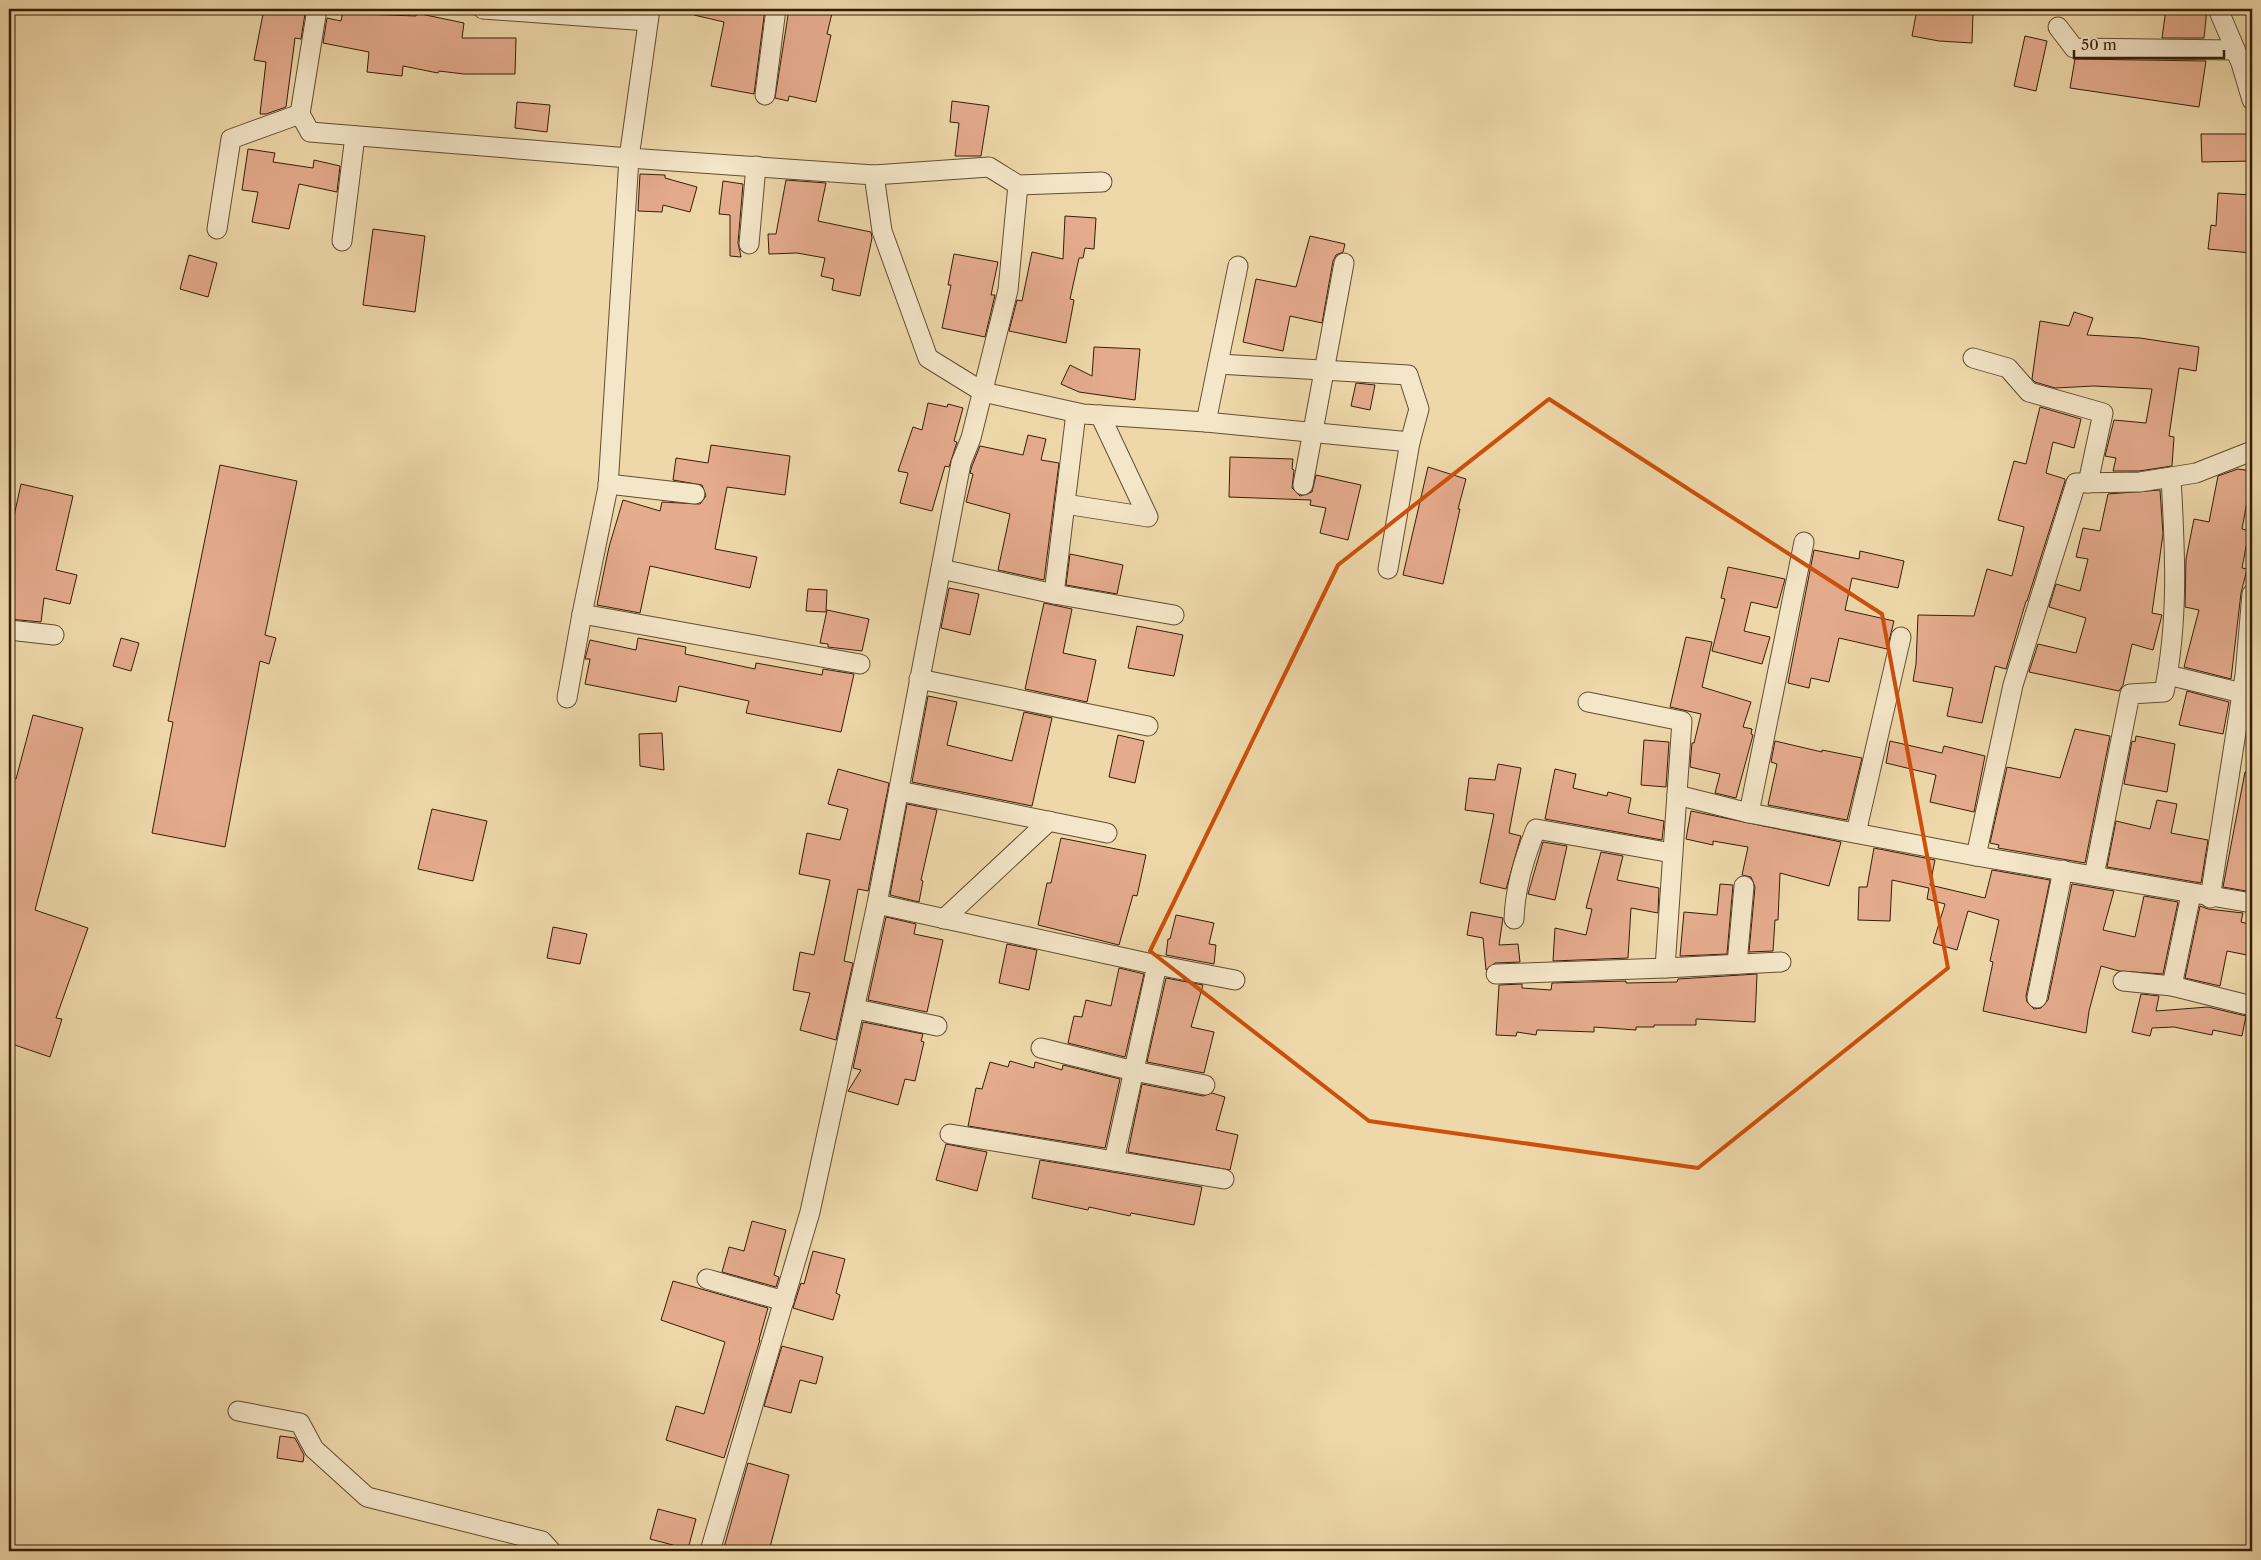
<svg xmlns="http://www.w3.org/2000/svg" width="2261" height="1560" viewBox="0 0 2261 1560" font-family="'Libre Caslon Text',serif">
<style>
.building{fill:#e5ab8d;stroke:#351d07}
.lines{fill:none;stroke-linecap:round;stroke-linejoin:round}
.minor-casing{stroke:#634c30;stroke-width:21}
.minor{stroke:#f4e6c8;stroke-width:19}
.marked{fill:none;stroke:#cd500b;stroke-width:4;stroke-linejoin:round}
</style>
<rect width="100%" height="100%" fill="#eed8aa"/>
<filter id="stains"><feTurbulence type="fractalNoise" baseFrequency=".004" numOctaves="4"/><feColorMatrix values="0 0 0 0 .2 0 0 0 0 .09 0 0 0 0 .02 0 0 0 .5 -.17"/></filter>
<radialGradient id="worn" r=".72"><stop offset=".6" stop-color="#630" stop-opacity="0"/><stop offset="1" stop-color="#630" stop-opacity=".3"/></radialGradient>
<g class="building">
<path d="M264,9H301L300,13L305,14L301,39L295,38L286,107L266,114H260L266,62L254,60Z"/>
<path d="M695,9H765L754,94L711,86L724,22L694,15Z"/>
<path d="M789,9H833L827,34L831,35L816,102L789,96L788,101L775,98Z"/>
<path d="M1917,9H1953L1952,12L1973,13L1972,43L1939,41L1912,36Z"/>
<path d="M2166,9H2207L2204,38H2162Z"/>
<path d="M343,11L360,14L416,16V13L464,23L462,38H516L515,74H464L439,71L438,73L403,66L402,76L367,72L369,52L323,43L327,18L341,21Z"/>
<path d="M2025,36L2047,41L2036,91L2014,86Z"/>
<path d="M2075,59L2206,61L2199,107L2070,88Z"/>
<path d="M952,101L989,106L981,156H955L959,123L950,122Z"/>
<path d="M517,102L550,105L547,132L515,128Z"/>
<path d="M2201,134H2252V161L2202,162Z"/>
<path d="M248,149L275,153L273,162L313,168L314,160L340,166L337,192L299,184L289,229L252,222L258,192L242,190Z"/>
<path d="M640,174L665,175V178L697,187L690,212L663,205L662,212L638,211Z"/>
<path d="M786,180L826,183L818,221L871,232L872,238L860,296L832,290L834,279L821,276L825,258L797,253L769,254L768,234H776Z"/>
<path d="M723,181L743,184L738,243L741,257L730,256V215L719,214Z"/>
<path d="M2218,193L2252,195V253L2208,249L2211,225L2216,226Z"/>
<path d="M1065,216L1096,218L1094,249L1085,248L1083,258H1079L1070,299L1074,300L1066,343L1009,331L1017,300L1022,301L1032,252L1063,259Z"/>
<path d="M373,229L425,236L415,312L363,305Z"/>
<path d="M1310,236L1345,244L1343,252L1336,255L1333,261L1322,323L1290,316L1283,351L1243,342L1256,279L1296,287Z"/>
<path d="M954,254L998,262L991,295H995L985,337L942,328L951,285H948Z"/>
<path d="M189,255L217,263L208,297L180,289Z"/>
<path d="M2074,312L2093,318L2087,335L2140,338L2199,347L2196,371L2179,368L2169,436L2174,437L2172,466L2139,471H2113L2116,458L2105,456L2114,420L2146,423L2152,389L2094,386L2055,388L2035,382L2032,379L2040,321L2069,326Z"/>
<path d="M1094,347L1140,349L1135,400L1079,392L1061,384L1070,365L1092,376Z"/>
<path d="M1356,383L1375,385L1370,410L1351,406Z"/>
<path d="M928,403L947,407L948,404L963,408L954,441L957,442L949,467L945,466L932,511L900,503L908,473L898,471L913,427L922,430Z"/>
<path d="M2040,407L2081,419L2074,448L2053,442L2046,473L2065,479V481L2027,601H2026L2006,669L1995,666L1982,723L1947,716L1953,688L1913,681L1916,664L1918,615L1974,616L1987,569L2012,576L2024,527L1998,520L2014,461L2026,464Z"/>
<path d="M1028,435L1046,439L1041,460L1059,463L1044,580L998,570L1010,514L966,502L973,474L970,473L972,466L980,446L1023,455Z"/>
<path d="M711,445L790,456L785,495L727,487L715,549L757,557L750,588L650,566L640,613L597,605L609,547L623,500L660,511L662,502L700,504L706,496L702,485L673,480L676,458L708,463Z"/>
<path d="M1230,457L1293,459L1292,469L1294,470L1292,488L1300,496L1312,492L1316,475L1361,485L1348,540L1320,533L1326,508L1310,505L1311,500L1229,497Z"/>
<path d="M220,465L297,481L265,635L276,638L269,664L260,661L225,847L152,833L173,722L168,721Z"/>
<path d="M1428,467L1466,479L1458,509H1460L1443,584L1403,575Z"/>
<path d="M2238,469L2252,471V474L2242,529L2249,531L2242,568L2247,569L2241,593L2231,679L2184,667L2199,610L2185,607L2186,559L2194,519L2209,522L2218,476Z"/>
<path d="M21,484L73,496L56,570L77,575L70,604L44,598L41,622L9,619V539Z"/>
<path d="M2160,490L2163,534L2152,613L2162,615L2153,650L2132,644L2123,685L2119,691L2029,672L2038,644L2076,653L2086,618L2049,607L2056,584L2080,591L2088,559L2076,557L2083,528L2100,531L2108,494Z"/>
<path d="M1814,550L1859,559L1860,551L1904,561L1898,588L1852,578L1845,610L1894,621L1887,649L1839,638L1829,682L1811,678L1809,688L1788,683Z"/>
<path d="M1070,554L1123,565L1117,594L1066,585Z"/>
<path d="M1728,567L1785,579L1777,608L1751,602L1744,631L1770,637L1762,664L1712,651L1725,599L1721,598Z"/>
<path d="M949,588L979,594L970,635L941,628Z"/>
<path d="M808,589L827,590L826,612L806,611Z"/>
<path d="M1044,603L1072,609L1063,653L1096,660L1087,702L1025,689Z"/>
<path d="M827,610L869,619L862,651L828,647V644L820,643Z"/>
<path d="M1137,626L1183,635L1174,676L1128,668Z"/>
<path d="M1686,637L1712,642L1702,687L1751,702L1743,727L1752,729L1751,734L1753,735L1736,798L1715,793L1720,774L1690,767L1692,743H1694L1701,714L1670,707Z"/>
<path d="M121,638L139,643L131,671L113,666Z"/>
<path d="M638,638L686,647L685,654L755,669L756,663L822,675L823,669L854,674L841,732L746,713L749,701L679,686L676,702L585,684L590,659H585L590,640L636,650Z"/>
<path d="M2187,691L2229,702L2223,734L2179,725Z"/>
<path d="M928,696L957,702L947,745L1012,761L1024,712L1052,718L1032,806L912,782Z"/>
<path d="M33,715L83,728L35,910L88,928L56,1018L62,1019L50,1057L9,1043V777L16,779Z"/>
<path d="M2075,729L2110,736L2085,863L1998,848L1999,845L1990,843L2007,767L2060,778Z"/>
<path d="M662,733L664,770L640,766L639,734Z"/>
<path d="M1118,735L1144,741L1135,783L1109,777Z"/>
<path d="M2136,736L2175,744L2167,792L2124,784L2132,741L2135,742Z"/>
<path d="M1644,740L1669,742L1666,787L1641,785Z"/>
<path d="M1775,741L1822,752V750L1862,758L1847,820L1768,805L1777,764L1771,762Z"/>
<path d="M1890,741L1942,753L1944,746L1985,756L1974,812L1930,802L1936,775L1886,763Z"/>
<path d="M1498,764L1521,768L1509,833L1521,836L1506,889L1480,883L1494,814L1465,810L1469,778L1495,780Z"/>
<path d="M838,769L889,783L868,891L858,889L844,961L853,963L836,1040L800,1030L810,993L793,990L800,952L814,955L830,880L799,874L807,833L840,840L848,809L828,804Z"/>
<path d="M1555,769L1576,774L1573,788L1607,796L1608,792L1631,798L1628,813L1664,821L1662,840L1545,819Z"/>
<path d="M2245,772L2252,773V892L2223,887Z"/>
<path d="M2157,800L2177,804L2171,833L2208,840L2201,883L2107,867L2116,821L2150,829Z"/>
<path d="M907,804L937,810L921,880L923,881L919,902L890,895Z"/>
<path d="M432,809L487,821L473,881L418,869Z"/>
<path d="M1691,811L1841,842L1829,886L1780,873L1778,920H1775L1773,951L1749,952L1755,887L1751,877L1742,875L1748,847L1713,841V845L1686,839Z"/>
<path d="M1061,838L1146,855L1137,896L1133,895L1119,945L1038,925L1047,883H1051Z"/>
<path d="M1543,842L1567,846L1555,900L1528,894Z"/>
<path d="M1874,848L1935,860L1930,885L1985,898L1992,870L2050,880L2026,996L2027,1002L2034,1009L2041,1008L2048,1000L2072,884L2114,891L2103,930L2135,937L2144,896L2178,902L2163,974L2119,971L2101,966L2089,1011L2086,1033L1983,1011L1993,962L1990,961L1999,920L1968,911L1957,950L1933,943L1945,904L1927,899L1929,888L1892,880L1890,921L1858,920L1859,887H1867Z"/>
<path d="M1601,852L1623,856L1617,880L1659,888L1658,913L1631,908L1628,958L1553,961L1555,928L1586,935L1592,909L1586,908Z"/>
<path d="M1720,884L1733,885L1727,954L1680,956L1684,912L1717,915Z"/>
<path d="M2200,906L2208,909L2243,913L2241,922L2252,925V956L2227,951L2220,986L2185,978Z"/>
<path d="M1471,912L1503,918L1499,945L1518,944L1520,962L1495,963L1486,970L1483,938L1467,935Z"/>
<path d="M1176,915L1214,923L1209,944L1216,945L1214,964L1166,955L1168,939H1170Z"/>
<path d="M886,917L916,924L914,934L943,940L927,1012L868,1000Z"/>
<path d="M553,927L587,934L580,964L547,958Z"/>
<path d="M1007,944L1037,950L1029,990L999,983Z"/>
<path d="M1119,968L1144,974L1125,1057L1068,1043L1074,1016L1082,1017L1086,1000L1111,1006Z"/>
<path d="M1757,974L1755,1022L1696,1019V1025H1654V1027H1636V1030L1594,1027V1032L1537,1030L1536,1035L1517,1032L1516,1036L1496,1035L1499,985L1522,984V988L1551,990L1552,983L1626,981V983L1677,982L1678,979Z"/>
<path d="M1166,978L1203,985L1191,1027L1214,1032L1204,1073L1147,1062Z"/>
<path d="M2141,994L2159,996L2156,1011L2208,1007L2246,1016L2242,1036L2213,1030L2212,1035L2174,1027L2152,1028L2150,1036L2132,1032Z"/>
<path d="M863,1022L923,1034L921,1041L924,1042L915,1081L905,1079L898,1105L848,1091L861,1070L853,1068Z"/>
<path d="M1010,1061L1034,1068L1035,1062L1062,1070L1063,1065L1120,1079L1105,1148L968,1126L976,1088L982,1089L990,1062L1008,1067Z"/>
<path d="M1142,1084L1203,1096L1212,1093L1225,1097L1216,1130L1238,1135L1230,1170L1128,1152Z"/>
<path d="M946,1144L987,1152L977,1191L936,1180Z"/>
<path d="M1040,1160L1202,1187L1194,1225L1131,1213L1130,1216L1089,1207L1088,1210L1032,1198Z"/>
<path d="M752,1221L786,1230L774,1275L779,1277L776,1287L722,1272L729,1247L744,1251Z"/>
<path d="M813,1251L845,1259L836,1293L840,1295L833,1320L793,1308L801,1283L804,1284Z"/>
<path d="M673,1281L768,1308L759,1340H760L724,1458L666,1440L676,1406L704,1414L725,1342L661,1320Z"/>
<path d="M782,1346L823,1357L816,1384L800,1380L791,1413L764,1406Z"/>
<path d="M280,1436L295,1438L304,1455L303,1462L277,1458Z"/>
<path d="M748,1463L789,1475L769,1551H723Z"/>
<path d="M658,1509L696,1519L688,1549L650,1539Z"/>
</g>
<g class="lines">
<g class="minor-casing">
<g id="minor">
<path d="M483,9L648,21"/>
<path d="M650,9L629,158L874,175L989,167L1018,185L1008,290L971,438L961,463L877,904L810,1212L710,1551"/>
<path d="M2218,9L2241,63L2252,100"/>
<path d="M2058,27L2074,48L2234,50"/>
<path d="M765,95L776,9"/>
<path d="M300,114L317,9"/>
<path d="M874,175L882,231L928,358L983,392L1083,414L1206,422L1410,442L1388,569"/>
<path d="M1018,185L1102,182"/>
<path d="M217,229L231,139L300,114L310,132L629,158L608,487L582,614L860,664"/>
<path d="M342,241L355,136"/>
<path d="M749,244L756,166"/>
<path d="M1973,358L2008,368L2029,392L2103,413L2088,483"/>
<path d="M1218,364L1408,375L1419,409L1410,442"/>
<path d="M1206,422L1238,266"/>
<path d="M608,484L695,494"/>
<path d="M1303,485L1344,263"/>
<path d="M1065,504L1148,517L1100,415"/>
<path d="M941,569L1054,594L1174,615"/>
<path d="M1054,594L1076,413"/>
<path d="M9,630L54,635"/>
<path d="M2168,675L2242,693"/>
<path d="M919,679L1148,726"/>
<path d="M567,698L582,614"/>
<path d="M899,791L1107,833"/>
<path d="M1677,795L1749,813L1976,856L2252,903"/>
<path d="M1749,813L1804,542"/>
<path d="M1856,833L1901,637"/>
<path d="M1976,856L2013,685L2076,483L2140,482L2196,473L2252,451"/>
<path d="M2094,876L2130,694L2164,692C2179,621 2175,549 2171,477"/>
<path d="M2210,898L2245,675L2252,594"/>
<path d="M877,904L1157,965L1114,1161"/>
<path d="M944,919L1049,821"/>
<path d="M1514,919C1515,888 1524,858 1536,829L1672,853"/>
<path d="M1737,964L1744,886"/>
<path d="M1157,965L1235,980"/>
<path d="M1665,968L1781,962"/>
<path d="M1496,974L1665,968L1682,721L1588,702"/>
<path d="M2123,981L2172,986L2252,1006"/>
<path d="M2172,986L2191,894"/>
<path d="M2037,998L2063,870"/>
<path d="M856,1009L937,1026"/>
<path d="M1041,1048L1134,1071L1205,1085"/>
<path d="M950,1134L1224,1179"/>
<path d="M707,1279L784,1301"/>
<path d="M238,1411L300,1423L314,1449L367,1497L542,1541L551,1551"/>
</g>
</g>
<use href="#minor" class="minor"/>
</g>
<path class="marked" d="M1549,399L1882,614L1948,968L1698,1168L1369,1121L1150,951L1338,565Z"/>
<rect width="2261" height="1560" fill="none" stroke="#eed8aa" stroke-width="30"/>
<rect x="10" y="10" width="2241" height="1540" fill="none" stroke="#351d07" stroke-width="2.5"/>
<rect x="15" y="15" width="2231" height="1530" fill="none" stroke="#351d07"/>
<path d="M2074 50v8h150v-8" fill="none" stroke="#351d07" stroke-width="2.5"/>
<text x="2081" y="50" font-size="15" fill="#351d07" stroke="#f4e6c8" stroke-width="4" paint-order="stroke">50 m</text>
<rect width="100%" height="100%" filter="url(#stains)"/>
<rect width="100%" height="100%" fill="url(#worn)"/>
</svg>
